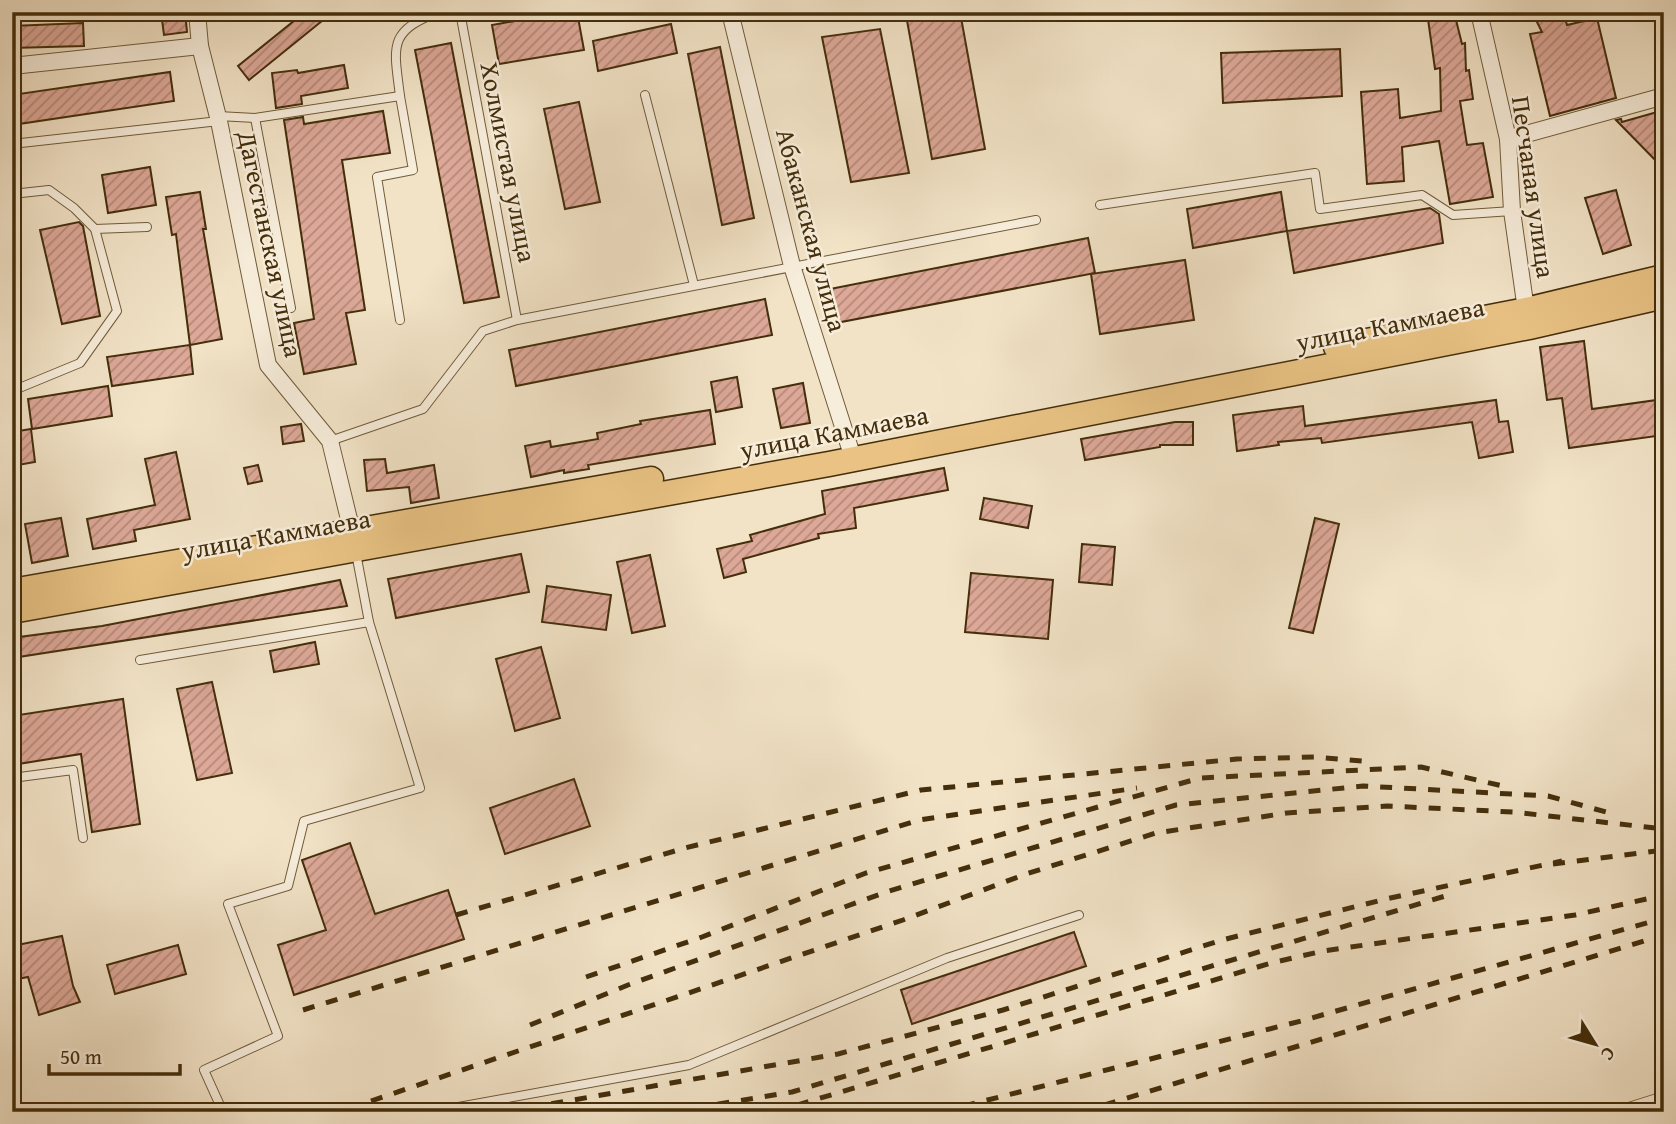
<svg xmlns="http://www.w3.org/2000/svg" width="1676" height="1124" viewBox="0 0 1676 1124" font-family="'Gentium Book Plus',serif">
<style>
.building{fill:url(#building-hatch);stroke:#442e0b;stroke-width:2}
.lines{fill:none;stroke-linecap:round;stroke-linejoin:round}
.lane-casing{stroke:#705b3a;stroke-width:10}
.street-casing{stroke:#705b3a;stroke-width:18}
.primary-casing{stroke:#442e0b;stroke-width:27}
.lane{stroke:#f7eddb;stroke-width:8}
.street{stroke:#f7eddb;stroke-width:16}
.primary{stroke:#e9c284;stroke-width:24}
.rail{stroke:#442e0b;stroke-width:5;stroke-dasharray:12 12;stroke-linecap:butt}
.labels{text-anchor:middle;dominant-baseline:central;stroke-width:5;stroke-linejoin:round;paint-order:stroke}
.street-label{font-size:26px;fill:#442e0b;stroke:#f7eddb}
</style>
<defs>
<pattern id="building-hatch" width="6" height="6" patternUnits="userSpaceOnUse" patternTransform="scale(1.75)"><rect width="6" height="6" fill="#dda898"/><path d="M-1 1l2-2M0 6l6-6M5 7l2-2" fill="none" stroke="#b5897a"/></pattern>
</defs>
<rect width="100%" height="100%" fill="#f2e3c7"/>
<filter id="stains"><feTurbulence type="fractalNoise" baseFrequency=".00286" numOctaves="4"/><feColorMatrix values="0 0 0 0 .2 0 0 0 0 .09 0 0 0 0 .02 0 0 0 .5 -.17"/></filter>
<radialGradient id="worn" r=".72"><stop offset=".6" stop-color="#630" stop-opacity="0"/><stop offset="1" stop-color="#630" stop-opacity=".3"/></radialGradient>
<g class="building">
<path d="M161,12H185L187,32L164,35Z"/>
<path d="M305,12H333L249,80L238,66Z"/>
<path d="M565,12H577L584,50L499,64L492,25Z"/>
<path d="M918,12H960L985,149L932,159L906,15Z"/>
<path d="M1427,12H1454L1462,44L1465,43L1466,71L1469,70L1473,99L1460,101L1467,145L1483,143L1493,197L1450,204L1439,141L1402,147L1404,181L1367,184L1361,92L1398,89L1400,118L1441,111L1440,68L1435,69Z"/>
<path d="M1532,12H1563L1567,25L1597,18L1616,98L1550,116L1530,34L1542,32Z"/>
<path d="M83,23L84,46L12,48V26Z"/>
<path d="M671,24L677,53L598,71L593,41Z"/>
<path d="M880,29L909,173L851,182L822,37Z"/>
<path d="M451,43L499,297L464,303L415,50Z"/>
<path d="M720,47L754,218L722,225L688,54Z"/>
<path d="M1340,49L1342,96L1223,103L1221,53Z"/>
<path d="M344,65L348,88L301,96L302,104L276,108L272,73L297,70L298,73Z"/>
<path d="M170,72L174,101L12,125V95Z"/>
<path d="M579,102L600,202L565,209L544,109Z"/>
<path d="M1664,110V169L1616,120L1621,119L1622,122Z"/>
<path d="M383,111L390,153L342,160L365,310L346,313L356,364L304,374L294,323L314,319L284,120L303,117L304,124Z"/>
<path d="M150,167L156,205L108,213L102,175Z"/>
<path d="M1616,190L1631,245L1603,254L1585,198Z"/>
<path d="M200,192L206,229H203L222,339L190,345L193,374L112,386L107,357L190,345L176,234L172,235L166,197Z"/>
<path d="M1281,192L1287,231L1193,248L1187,209Z"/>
<path d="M1430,208L1439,214L1443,243L1294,273L1287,231Z"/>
<path d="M79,222L83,226L100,316L62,324L40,230Z"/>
<path d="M1088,238L1095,273L836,323L830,289Z"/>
<path d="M1185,260L1194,320L1100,334L1091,274Z"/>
<path d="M765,299L772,335L516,386L509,350Z"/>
<path d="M1584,341L1592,409L1664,399V435L1569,448L1562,398L1547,400L1540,347Z"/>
<path d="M737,377L742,407L716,412L711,382Z"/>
<path d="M803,383L810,423L781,428L773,389Z"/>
<path d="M108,386L112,416L32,429L28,399Z"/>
<path d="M1496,400L1499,422L1508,421L1513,452L1479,458L1472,422L1322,443L1321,438L1278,442L1279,445L1237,451L1233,415L1303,406L1305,426Z"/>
<path d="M710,410L715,444L588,465L589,469L564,473V470L531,477L525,446L550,441L551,447L598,439L597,433L641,424L640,421Z"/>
<path d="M1175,422H1193V445H1160V447L1085,460L1081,439Z"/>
<path d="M301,424L304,441L283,444L281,427Z"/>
<path d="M31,429L35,462L12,466V432Z"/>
<path d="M176,452L190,519L134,530L136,541L93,549L87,519L155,505L145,459Z"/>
<path d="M385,459L387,473L434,465L439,498L411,503L409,487L367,491L364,460Z"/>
<path d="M258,465L262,481L248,484L244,468Z"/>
<path d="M944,468L948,490L854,508L856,528L818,534L819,538L743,559L746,572L724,578L717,549L752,541L750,535L825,514L822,491Z"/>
<path d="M984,498L1032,506L1028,528L980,519Z"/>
<path d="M61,518L68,556L32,563L25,524Z"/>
<path d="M1315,518L1339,524L1313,633L1289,628Z"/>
<path d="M1082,544L1115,547L1112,585L1079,582Z"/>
<path d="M521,554L529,592L396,618L388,579Z"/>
<path d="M650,555L665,626L632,633L617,562Z"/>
<path d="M971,573L1053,580L1048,639L965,632Z"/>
<path d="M340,580L347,606L12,658V638L102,626Z"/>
<path d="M547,586L611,595L606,630L542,622Z"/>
<path d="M315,642L319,664L274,672L270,651Z"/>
<path d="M541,647L560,718L515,731L496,659Z"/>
<path d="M212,682L232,773L197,780L177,689Z"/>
<path d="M123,699L140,824L92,832L81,754L12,765V716Z"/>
<path d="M574,779L590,826L505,854L490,808Z"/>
<path d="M350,843L375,914L448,890L464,939L294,995L278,945L326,930L302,860Z"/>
<path d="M1074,932L1086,966L912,1024L901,990Z"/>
<path d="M62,936L73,986L80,1002L39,1015L28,977L12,980V946Z"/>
<path d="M178,945L186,974L115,994L107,965Z"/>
</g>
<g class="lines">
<g class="lane-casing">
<g id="lane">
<path d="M460,12L517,320"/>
<path d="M645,95L694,285"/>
<path d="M400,96C394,47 387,31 439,12"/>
<path d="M218,116L255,118L400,96L413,170L377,177L400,320"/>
<path d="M255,118L291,308"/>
<path d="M12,144L219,121"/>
<path d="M12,194L49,190L74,208L95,229L147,227"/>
<path d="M1100,205L1315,173L1320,209L1422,195L1453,215L1512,211"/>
<path d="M12,391L80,363L117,311L95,229"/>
<path d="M330,441L423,409L483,331L517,320L1036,220"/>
<path d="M140,660L369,622"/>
<path d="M12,778L73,770L83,838"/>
<path d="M223,1112L204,1070L278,1036L228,904L288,886L304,821L420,788L369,622L356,553"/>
<path d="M431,1112L689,1065L947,958L1079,915"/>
</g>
</g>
<g class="street-casing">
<g id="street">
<path d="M197,12L200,46L219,121L268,365L330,441L354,540"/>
<path d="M730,12L792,266L853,458"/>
<path d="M1479,12L1508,139L1512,211L1527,317"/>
<path d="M12,66L200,46"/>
<path d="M1508,139L1664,96"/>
<path d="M1626,1112L1664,1100"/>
</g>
</g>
<g class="primary-casing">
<g id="primary">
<path d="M1336,347L1526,310L1664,277"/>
<path d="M12,591L651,479"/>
<path d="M12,611L829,464L1529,327L1664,296"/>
</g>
</g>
<use href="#lane" class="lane"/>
<use href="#street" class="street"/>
<use href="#primary" class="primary"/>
<g class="rail">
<path d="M1553,864L1664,850"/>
<path d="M456,915L685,848L921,790L1237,759L1315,757L1372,762"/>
<path d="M586,977L702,937L866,873L1200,778L1421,767L1507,787"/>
<path d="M303,1010L919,820L1137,788"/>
<path d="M530,1025L628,985L889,891L1176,805L1363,786L1548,796L1617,815"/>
<path d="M371,1101L903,920L1026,874L1156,833L1287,813L1387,806L1513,812L1664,829"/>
<path d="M504,1112L838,1054L1003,1010L1222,940L1386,899L1562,861"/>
<path d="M670,1112L792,1092L1452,894"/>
<path d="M774,1112L1271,963L1323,951L1575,915L1664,895"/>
<path d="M940,1112L1301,1021L1664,918"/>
<path d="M1081,1112L1664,935"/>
</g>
</g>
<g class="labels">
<g class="street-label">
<text transform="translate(509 162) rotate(79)">Холмистая улица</text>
<text transform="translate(1534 187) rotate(82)">Песчаная улица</text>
<text transform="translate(812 230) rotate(75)">Абаканская улица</text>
<text transform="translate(271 244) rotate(78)">Дагестанская улица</text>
<text transform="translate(1390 324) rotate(-11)">улица Каммаева</text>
<text transform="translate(834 432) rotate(-11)">улица Каммаева</text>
<text transform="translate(276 534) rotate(-10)">улица Каммаева</text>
</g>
</g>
<rect width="1676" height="1124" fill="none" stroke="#f2e3c7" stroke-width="42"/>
<rect x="14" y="14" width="1648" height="1096" fill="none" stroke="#442e0b" stroke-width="3.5"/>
<rect x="21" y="21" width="1634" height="1082" fill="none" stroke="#442e0b" stroke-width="2"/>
<g transform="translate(1595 1044) rotate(127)" stroke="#f7eddb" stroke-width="5" paint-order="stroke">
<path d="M0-5L12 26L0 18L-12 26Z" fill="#442e0b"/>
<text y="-10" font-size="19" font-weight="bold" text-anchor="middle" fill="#442e0b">С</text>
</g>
<path d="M49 1064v10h131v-10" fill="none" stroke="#442e0b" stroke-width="3.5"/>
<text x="60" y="1064" font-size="21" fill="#442e0b" stroke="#f7eddb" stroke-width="5" paint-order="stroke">50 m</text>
<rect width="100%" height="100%" filter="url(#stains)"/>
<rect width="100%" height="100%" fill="url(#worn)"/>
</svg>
